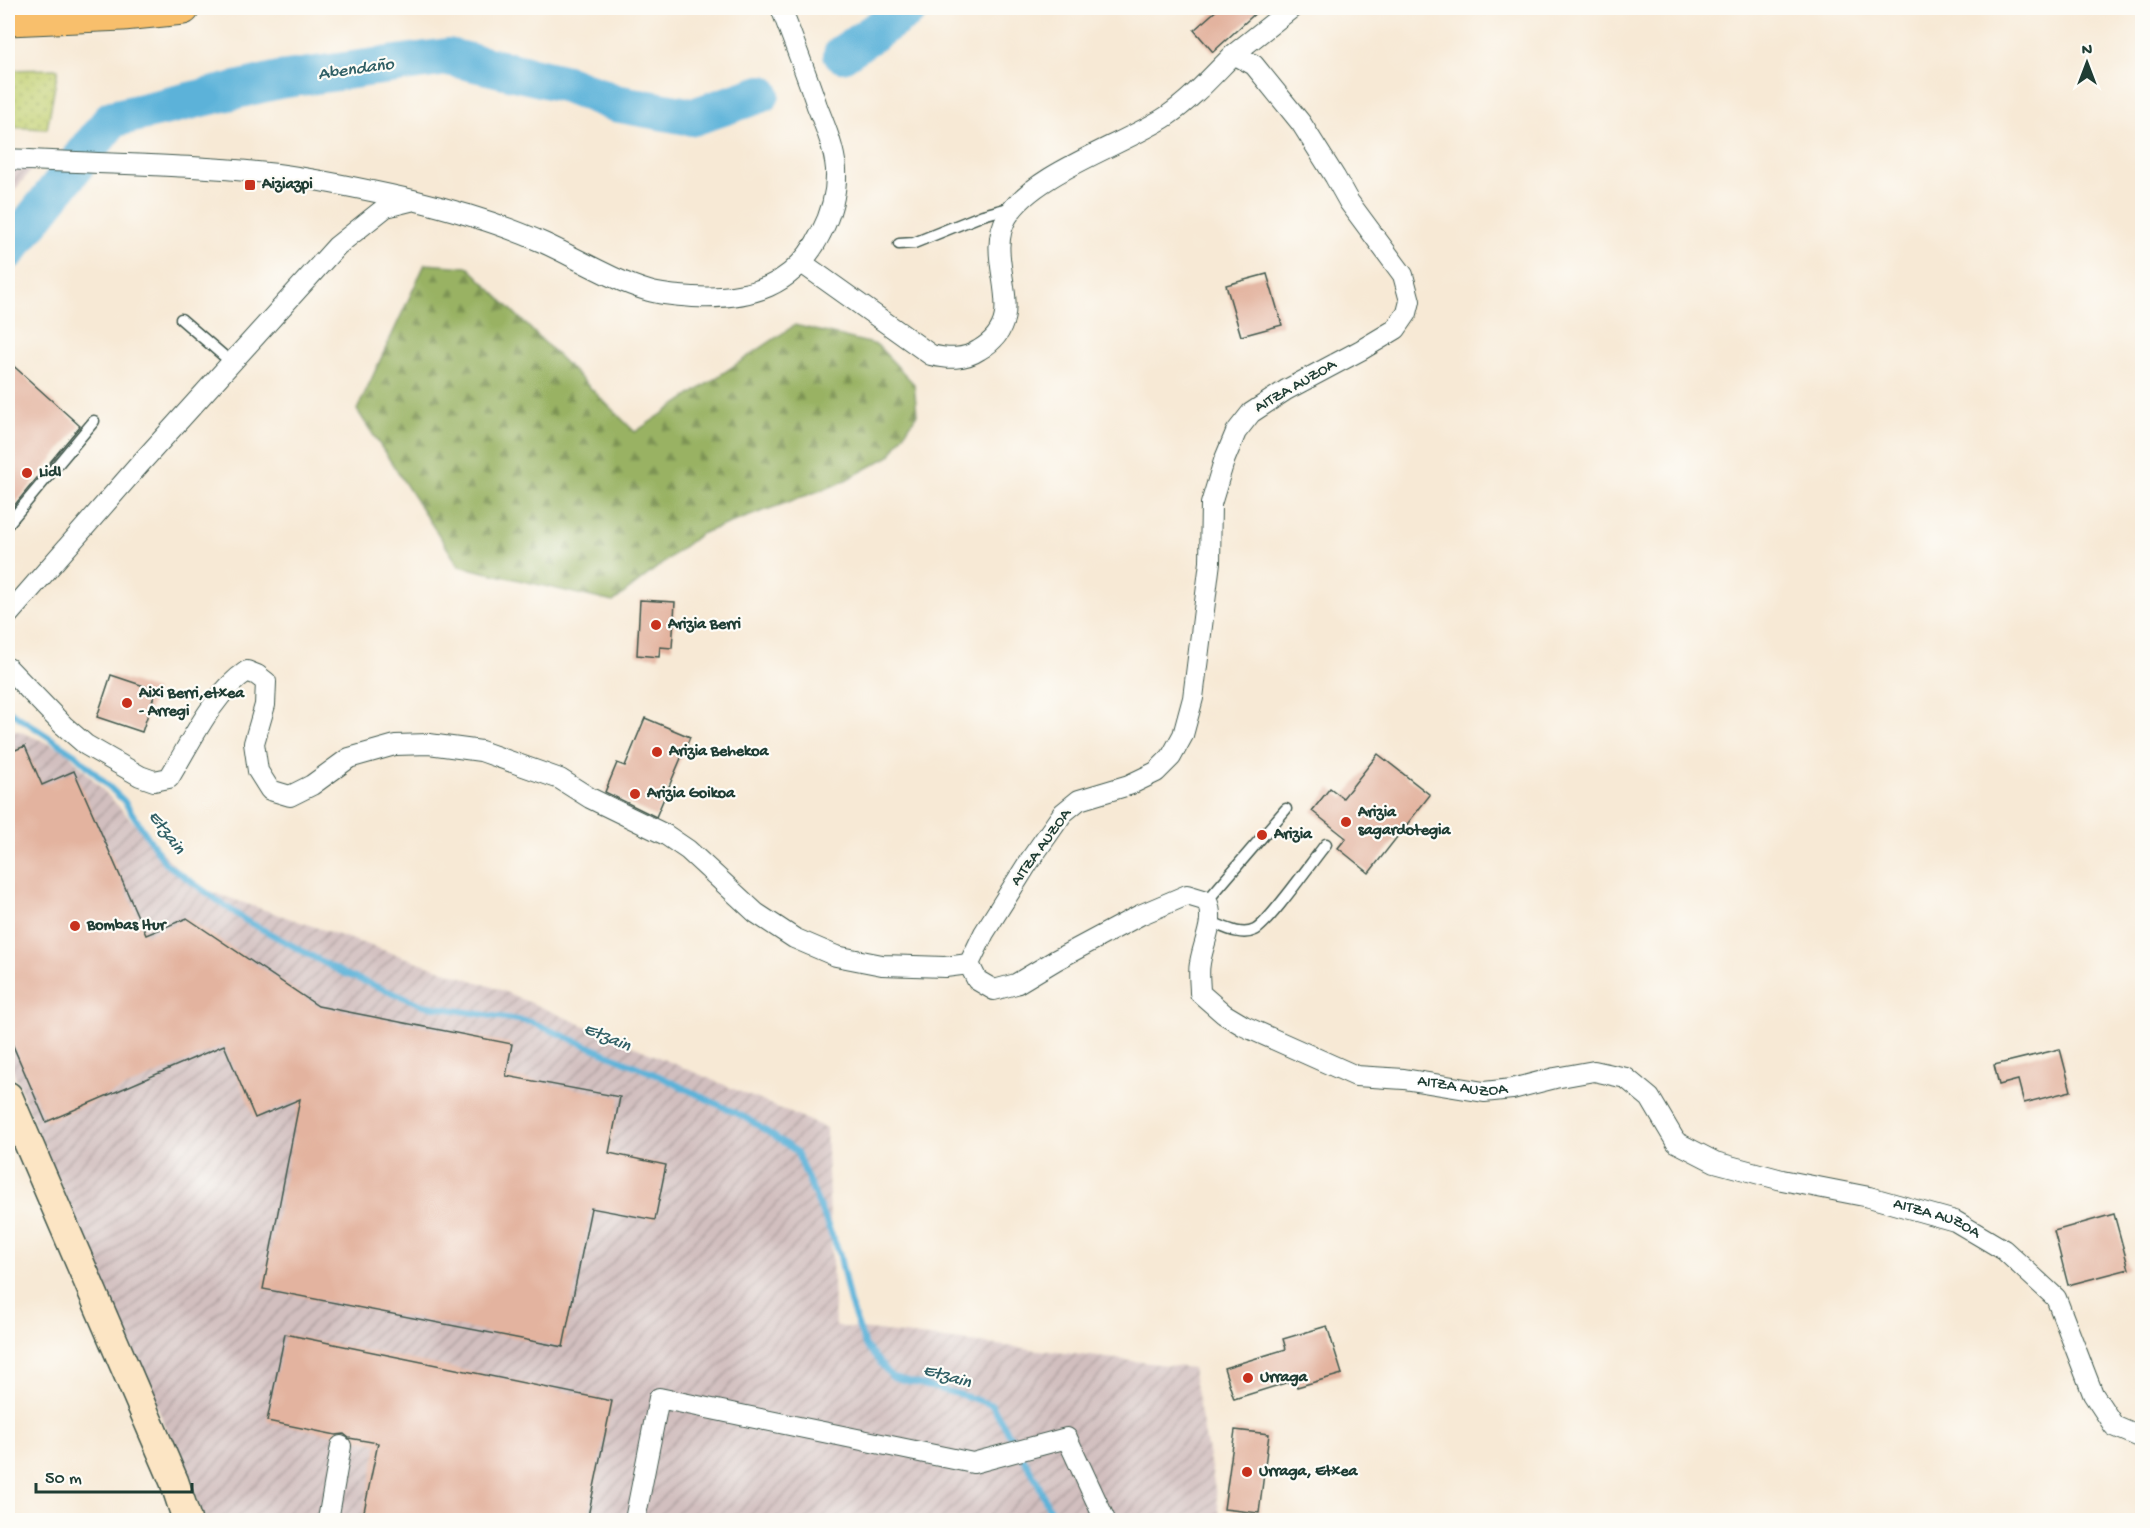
<svg xmlns="http://www.w3.org/2000/svg" width="2150" height="1528" viewBox="0 0 2150 1528" font-family="'Gochi Hand',sans-serif">
<style>
.industrial{fill:url(#industrial-furrows)}
.forest{fill:url(#forest-firs);stroke:#5c784c;stroke-width:1.5}
.park{fill:url(#park-dots);stroke:#708653;stroke-width:1.5}
.lines{fill:none;stroke-linecap:round;stroke-linejoin:round}
.stream{stroke:#5cb2d9;stroke-width:6}
.river{stroke:#5cb2d9;stroke-width:38}
.building{fill:#e3b39f}
.lane-casing{stroke:#3f574c;stroke-width:13}
.street-casing{stroke:#3f574c;stroke-width:22}
.secondary-casing{stroke:#3f574c;stroke-width:31}
.highway-casing{stroke:#3f574c;stroke-width:35}
.lane{stroke:#fff;stroke-width:10}
.street{stroke:#fff;stroke-width:20}
.secondary{stroke:#fce5c4;stroke-width:28}
.highway{stroke:#f8bf6c;stroke-width:33}
.poi-dot{fill:#c8321e;stroke:#fdfcf7;stroke-width:2}
.labels{text-anchor:middle;dominant-baseline:central;stroke-width:4.5;stroke-linejoin:round;paint-order:stroke}
.poi-label{font-size:16px;font-weight:bold;fill:#1f3d34;stroke:#fdfcf7;text-anchor:start}
.street-label{font-size:16px;fill:#1f3d34;stroke:#fdfcf7}
.water-label{font-size:18px;font-style:italic;fill:#316066;stroke:#fdfcf7}
</style>
<defs>
<pattern id="industrial-furrows" width="10" height="10" patternUnits="userSpaceOnUse" patternTransform="scale(1.5)"><rect width="10" height="10" fill="#d2bfbf"/><path d="M-1 1l2-2M0 10L10 0M9 11l2-2" fill="none" stroke="#aa9c9c"/></pattern>
<pattern id="forest-firs" width="22" height="20" patternUnits="userSpaceOnUse" patternTransform="scale(1.5)"><rect width="22" height="20" fill="#99b264"/><path d="M5 1l3.5 6h-7zM16 11l3.5 6h-7z" fill="#7c9253"/></pattern>
<pattern id="park-dots" width="8" height="8" patternUnits="userSpaceOnUse" patternTransform="scale(1.5)"><rect width="8" height="8" fill="#c2d072"/><path d="M2 2h.1M6 6h.1" fill="none" stroke="#9daa5e" stroke-width="1.8" stroke-linecap="round"/></pattern>
</defs>
<rect width="100%" height="100%" fill="#fdfcf7"/>
<filter id="ink" filterUnits="userSpaceOnUse"><feTurbulence type="fractalNoise" baseFrequency=".0167" numOctaves="2"/><feDisplacementMap in="SourceGraphic" scale="12" xChannelSelector="R" yChannelSelector="G"/><feConvolveMatrix kernelMatrix="1 2 1 2 8 2 1 2 1" color-interpolation-filters="sRGB"/></filter>
<filter id="wash" filterUnits="userSpaceOnUse"><feTurbulence type="fractalNoise" baseFrequency=".008" numOctaves="4" result="noise"/><feDisplacementMap in="SourceGraphic" scale="24" xChannelSelector="R" yChannelSelector="G"/><feGaussianBlur stdDeviation="1.35" result="paint"/><feColorMatrix in="noise" values="0 0 0 0 0 0 0 0 0 0 0 0 0 0 0 0 0 1.4 0 .05"/><feComposite in="paint" operator="in"/></filter>
<g filter="url(#wash)">
<rect width="100%" height="100%" fill="#f7e9d5"/>
<g class="industrial">
<path d="M8,151L46,153L8,198Z"/>
<path d="M8,728L21,732L65,750L194,886L498,989L826,1128L835,1326L1192,1368L1221,1520H201L194,1491L39,1137L8,1058Z"/>
</g>
<path class="forest" d="M425,264L468,267L635,432L795,325L877,345L914,384L917,414L890,456L838,484L700,534L613,602L459,566L357,410Z"/>
<path class="park" d="M58,69L47,129L8,127V70Z"/>
<g class="lines">
<path class="stream" d="M8,710L76,755L124,801L165,863L245,920L343,973L423,1005L531,1022L659,1076L748,1119L796,1151L839,1252L850,1303L865,1345L892,1377L962,1395L992,1405L1037,1481L1054,1520"/>
<g class="river">
<path d="M842,54L910,8"/>
<path d="M8,251L112,119L279,80L448,57L567,84L615,103L693,117L761,94"/>
</g>
</g>
<g id="blocks">
<g class="building">
<path d="M1219,8H1261L1213,52L1194,30Z"/>
<path d="M1267,274L1282,325L1241,336L1226,285Z"/>
<path d="M8,361L80,426L8,513Z"/>
<path d="M640,600L675,602L672,648L660,647L659,657L637,655Z"/>
<path d="M111,675L156,690L142,732L97,717Z"/>
<path d="M645,718L690,737L656,817L605,792L617,763L625,766Z"/>
<path d="M25,746L42,785L74,771L146,935L187,918L318,1006L512,1044L506,1076L620,1097L609,1153L666,1165L655,1220L591,1208L563,1347L263,1289L300,1099L255,1118L224,1045L46,1122L8,1034V753Z"/>
<path d="M1378,754L1430,795L1369,873L1338,848L1346,838L1312,811L1330,788L1343,798Z"/>
<path d="M2060,1049L2071,1091L2024,1103L2018,1080L1999,1085L1994,1065Z"/>
<path d="M2114,1214L2129,1269L2068,1285L2054,1231Z"/>
<path d="M1327,1326L1342,1374L1297,1387L1295,1380L1234,1399L1224,1368L1286,1349L1283,1339Z"/>
<path d="M285,1334L612,1401L587,1521H362L378,1443L349,1438L344,1434L336,1435L267,1421Z"/>
<path d="M1235,1430L1269,1434L1259,1513L1224,1509Z"/>
</g>
</g>
</g>
<g filter="url(#ink)">
<use href="#blocks" fill-opacity="0" stroke="#3f574c" stroke-width="1.5"/>
<g class="lines">
<g class="lane-casing">
<g id="lane">
<path d="M899,244L914,243L983,215L1012,207"/>
<path d="M181,319L232,363"/>
<path d="M8,524L94,421"/>
<path d="M1207,901L1286,809"/>
<path d="M1211,922C1224,927 1241,937 1255,930C1269,923 1313,860 1326,844"/>
</g>
</g>
<g class="street-casing">
<g id="street">
<path d="M1234,54L1292,8"/>
<path d="M8,159C97,164 188,164 277,174C323,180 368,190 413,200C458,211 502,224 544,243C579,259 612,280 649,291C663,295 678,296 693,297C750,300 794,287 821,233C831,214 837,191 836,169C834,147 825,126 817,106C806,73 793,40 781,8"/>
<path id="s1" d="M802,263L931,355C948,359 964,360 979,350C1035,318 981,262 1007,217C1033,173 1124,145 1167,116C1192,99 1213,75 1234,54L1254,65L1301,123L1335,177L1349,202L1403,275L1410,301L1407,313L1396,329L1361,350L1286,390L1251,413L1236,432L1224,461L1211,504L1210,562L1193,698L1183,735L1171,757L1156,772L1129,785L1079,800L1063,813L1028,863L984,933L969,964L977,980L994,990L1016,984L1056,960L1140,915L1187,895L1207,901C1216,922 1203,942 1200,963C1198,973 1200,983 1200,993L1224,1014L1244,1026L1356,1076L1404,1079L1484,1092L1512,1089L1555,1078L1594,1071L1626,1078L1650,1098L1676,1142L1715,1162L1782,1180L1869,1197L1955,1221L2004,1250L2056,1298L2093,1394L2114,1426L2142,1438"/>
<path d="M8,615L139,465L337,246L386,207L410,201"/>
<path d="M8,668L63,725L86,745L140,776L154,781L169,778C190,744 213,693 247,671L257,675L266,682L265,705L254,743L258,771L270,790L290,796L312,785L349,758L395,745L429,744L481,751L560,779L590,798L666,835L688,850L756,913L794,938L836,956L882,965L945,967L969,964"/>
<path d="M328,1520L341,1446"/>
<path d="M635,1520L659,1398L973,1463L1067,1438L1105,1520"/>
</g>
</g>
<g class="secondary-casing">
<path id="secondary" d="M8,1096L174,1481L187,1520"/>
</g>
<g class="highway-casing">
<path id="highway" d="M8,19L123,14L183,8"/>
</g>
<use href="#lane" class="lane"/>
<use href="#street" class="street"/>
<use href="#secondary" class="secondary"/>
<use href="#highway" class="highway"/>
</g>
</g>
<g class="poi-dot">
<rect x="244" y="179" width="12" height="12" rx="3"/>
<circle cx="27" cy="473" r="6"/>
<circle cx="656" cy="625" r="6"/>
<circle cx="127" cy="703" r="6"/>
<circle cx="657" cy="752" r="6"/>
<circle cx="635" cy="794" r="6"/>
<circle cx="1346" cy="822" r="6"/>
<circle cx="1262" cy="835" r="6"/>
<circle cx="75" cy="926" r="6"/>
<circle cx="1248" cy="1378" r="6"/>
<circle cx="1247" cy="1472" r="6"/>
</g>
<g class="labels">
<g class="poi-label">
<text x="262" y="185">Aiziazpi</text>
<text x="39" y="473">Lidl</text>
<text x="668" y="625">Arizia Berri</text>
<text x="139" y="694">Aixi Berri,etxea<tspan x="139" dy="18">- Arregi</tspan></text>
<text x="669" y="752">Arizia Behekoa</text>
<text x="647" y="794">Arizia Goikoa</text>
<text x="1358" y="813">Arizia<tspan x="1358" dy="18">sagardotegia</tspan></text>
<text x="1274" y="835">Arizia</text>
<text x="87" y="926">Bombas Itur</text>
<text x="1260" y="1378">Urraga</text>
<text x="1259" y="1472">Urraga, Etxea</text>
</g>
<g class="street-label">
<text transform="translate(1296 387) rotate(-30)">AITZA AUZOA</text>
<text transform="translate(1042 848) rotate(-54)">AITZA AUZOA</text>
<text stroke="none"><textPath href="#s1" startOffset="2457">AITZA AUZOA</textPath></text>
<text stroke="none"><textPath href="#s1" startOffset="2979">AITZA AUZOA</textPath></text>
</g>
<g class="water-label">
<text transform="translate(356 70) rotate(-8)">Abendaño</text>
<text transform="translate(166 833) rotate(53)">Etzain</text>
<text transform="translate(607 1038) rotate(23)">Etzain</text>
<text transform="translate(947 1377) rotate(16)">Etzain</text>
</g>
</g>
<rect width="2150" height="1528" fill="none" stroke="#fdfcf7" stroke-width="30"/>
<g transform="translate(2087 63)" stroke="#fdfcf7" stroke-width="4.5" paint-order="stroke">
<path d="M0-4.5L10 22L0 15L-10 22Z" fill="#1f3d34"/>
<text y="-9" font-size="16" font-weight="bold" text-anchor="middle" fill="#1f3d34">N</text>
</g>
<path d="M36 1483v9h156v-9" fill="none" stroke="#1f3d34" stroke-width="3"/>
<text x="45" y="1483" font-size="18" fill="#1f3d34" stroke="#fdfcf7" stroke-width="4.5" paint-order="stroke">50 m</text>
</svg>
